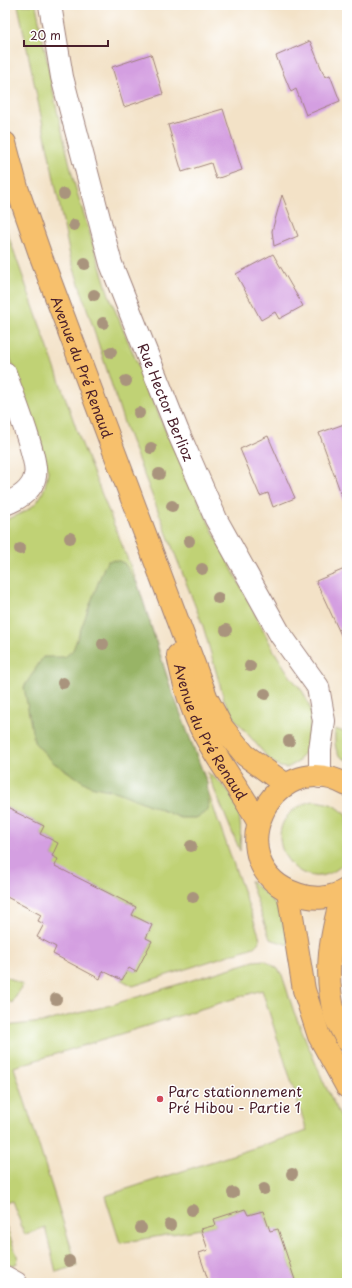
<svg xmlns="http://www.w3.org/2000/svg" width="352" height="1288" viewBox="0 0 352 1288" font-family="'Playpen Sans',sans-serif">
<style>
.green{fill:#c0d275;stroke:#857850}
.forest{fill:#98b466;stroke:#716a48}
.building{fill:#d49fe1}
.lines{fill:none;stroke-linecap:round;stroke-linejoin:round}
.minor-casing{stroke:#9e8079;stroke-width:24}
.major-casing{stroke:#9e8079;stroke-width:24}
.minor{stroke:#fff;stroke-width:22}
.major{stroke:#f7c06c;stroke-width:22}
.tree{fill:#a9947d}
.poi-dot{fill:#d1495b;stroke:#fff;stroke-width:1.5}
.labels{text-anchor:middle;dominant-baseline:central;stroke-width:3;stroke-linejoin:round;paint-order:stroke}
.street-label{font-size:14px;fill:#4a1f2b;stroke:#fff}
.poi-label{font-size:14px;fill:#4a1f2b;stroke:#fff;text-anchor:start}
</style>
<rect width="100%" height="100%" fill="#fff"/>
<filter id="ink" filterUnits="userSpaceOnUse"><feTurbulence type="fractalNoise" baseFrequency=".025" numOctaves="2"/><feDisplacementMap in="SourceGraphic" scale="8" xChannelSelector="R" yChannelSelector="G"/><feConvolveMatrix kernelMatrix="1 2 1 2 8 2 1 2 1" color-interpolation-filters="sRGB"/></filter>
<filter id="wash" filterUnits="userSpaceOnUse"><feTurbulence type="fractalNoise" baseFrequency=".012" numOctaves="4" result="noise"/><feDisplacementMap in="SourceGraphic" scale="16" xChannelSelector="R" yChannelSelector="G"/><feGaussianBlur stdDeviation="0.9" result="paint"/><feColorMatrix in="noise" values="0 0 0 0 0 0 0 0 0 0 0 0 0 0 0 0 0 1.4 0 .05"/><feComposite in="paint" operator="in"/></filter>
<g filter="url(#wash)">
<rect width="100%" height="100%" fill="#f3e2c7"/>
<g class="green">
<path d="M18,5H36L56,106L75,186L110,298L164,427L218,542L274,651L290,676L303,692L312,712L309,744L298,762L287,768L280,767L269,759L235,719L224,699L203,626L125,426L70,256Z"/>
<path d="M5,226L81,442L138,585L170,686L259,935L260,941L254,947L133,986L122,980L129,968L136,972L152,941L146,938L152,925L132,915L136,906L90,883L86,891L51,873L58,859L52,856L58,843L40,834L44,826L5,807V520C33,510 44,502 48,471L5,342Z"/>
<path d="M335,729L347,733V760C333,755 335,742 335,729Z"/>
<path d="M207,772C240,796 242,813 240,851Z"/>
<path d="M313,801C327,802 339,805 347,817V860C301,913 242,820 313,801Z"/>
<path d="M250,881C280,904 281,910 289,945L270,939Z"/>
<path d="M347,916V987L339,940Z"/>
<path d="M265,960L278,969L282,975L294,1012L324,1083L347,1130V1283H296L278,1229L270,1231L263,1211L248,1215L245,1209L214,1219L216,1225L201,1229L120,1243L105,1196L307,1131L262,990L14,1067L77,1266L56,1272L45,1227L25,1235L12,1201L5,1203V1026L43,1022L111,1005L254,961Z"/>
<path d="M5,976L23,985L12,1003L5,999Z"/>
<path d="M5,1224L18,1258L17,1263L13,1265L5,1263Z"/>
</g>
<path class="forest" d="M116,560L124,563L138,585L170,686L207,783L209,803L206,812L196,818H181L118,792L90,786L54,763L34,742L24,687L43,657H65L73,650L104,567L108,561Z"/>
<g id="blocks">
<g class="building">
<path d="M310,41L325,77L330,75L340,101L306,115L296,89L291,92L276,56Z"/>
<path d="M151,54L163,94L124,107L112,67Z"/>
<path d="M223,109L242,170L216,179L211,163L182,172L168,125Z"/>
<path d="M282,195L298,236L274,246L272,231Z"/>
<path d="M273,254L303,306L279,319L275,312L261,320L236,274Z"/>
<path d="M347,423V502H344L319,433Z"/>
<path d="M268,436L295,498L273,507L268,493L260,496L240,449Z"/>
<path d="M347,568V648L316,581Z"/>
<path d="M5,807L44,826L40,834L58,843L52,856L58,859L55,866L136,907L132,915L152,925L146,938L152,941L136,972L129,968L122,980L103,971L100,979L53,954L56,947L37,937L44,924L38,921L41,915L5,896Z"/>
<path d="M245,1209L248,1215L263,1211L270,1231L278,1229L296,1283H209L199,1253L208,1250L201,1229L216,1225L214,1219Z"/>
</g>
</g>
</g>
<g filter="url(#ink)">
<use href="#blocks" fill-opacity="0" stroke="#9e8079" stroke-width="1"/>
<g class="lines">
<g class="minor-casing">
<g id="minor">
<path id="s1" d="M50,5L62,77L111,264L178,432L216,519L280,634L318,687L324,721L320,749V777"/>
<path d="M5,373C12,393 39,460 35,476C32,491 18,499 5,504"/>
<path d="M5,1277L16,1283"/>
</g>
</g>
<g class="major-casing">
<g id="major">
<path id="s2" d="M5,143L17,188L40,254L207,699L222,727L245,755L286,785"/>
<path id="s3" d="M178,655C183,682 192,712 205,736C221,766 242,792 258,822"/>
<path d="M347,785C270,742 215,867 297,894C313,900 332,899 347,889"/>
<path d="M288,891L304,990L319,1036L347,1087"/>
<path d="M343,892C331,934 323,973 335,1016C338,1024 343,1032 347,1040"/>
</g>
</g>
<use href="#minor" class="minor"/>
<use href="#major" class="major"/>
</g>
<g class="tree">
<circle cx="64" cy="194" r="6"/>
<circle cx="74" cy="225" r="6"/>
<circle cx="85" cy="264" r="6"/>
<circle cx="94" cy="295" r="6"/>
<circle cx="103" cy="323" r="6"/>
<circle cx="111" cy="352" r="6"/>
<circle cx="126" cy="381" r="6"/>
<circle cx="139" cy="413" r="6"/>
<circle cx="151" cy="448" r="6"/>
<circle cx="159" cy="474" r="6"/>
<circle cx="172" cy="506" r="6"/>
<circle cx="70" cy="538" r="6"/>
<circle cx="189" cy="541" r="6"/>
<circle cx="20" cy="549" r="6"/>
<circle cx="202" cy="569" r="6"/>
<circle cx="218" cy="598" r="6"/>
<circle cx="226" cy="630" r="6"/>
<circle cx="103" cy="644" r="6"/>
<circle cx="250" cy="666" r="6"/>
<circle cx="63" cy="683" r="6"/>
<circle cx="265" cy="694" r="6"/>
<circle cx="289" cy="741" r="6"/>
<circle cx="191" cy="846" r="6"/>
<circle cx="193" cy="897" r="6"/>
<circle cx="56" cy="999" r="6"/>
<circle cx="292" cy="1174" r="6"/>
<circle cx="264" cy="1189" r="6"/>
<circle cx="233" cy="1193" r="6"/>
<circle cx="192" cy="1210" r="6"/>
<circle cx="170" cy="1225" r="6"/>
<circle cx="141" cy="1228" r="6"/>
<circle cx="69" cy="1261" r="6"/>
</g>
</g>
<circle class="poi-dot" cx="160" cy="1099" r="4"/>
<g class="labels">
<g class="street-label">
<text stroke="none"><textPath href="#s2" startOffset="237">Avenue du Pré Renaud</textPath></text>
<text stroke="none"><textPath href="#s1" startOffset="415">Rue Hector Berlioz</textPath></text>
<text stroke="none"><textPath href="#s3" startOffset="84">Avenue du Pré Renaud</textPath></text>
</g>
<g class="poi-label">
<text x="168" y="1091">Parc stationnement<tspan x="168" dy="16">Pré Hibou - Partie 1</tspan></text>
</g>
</g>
<rect width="352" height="1288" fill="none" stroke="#fff" stroke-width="20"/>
<path d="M24 40v6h84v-6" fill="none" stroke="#4a1f2b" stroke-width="2"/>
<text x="30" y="40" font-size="12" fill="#4a1f2b" stroke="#ffffff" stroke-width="3" paint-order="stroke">20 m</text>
</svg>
